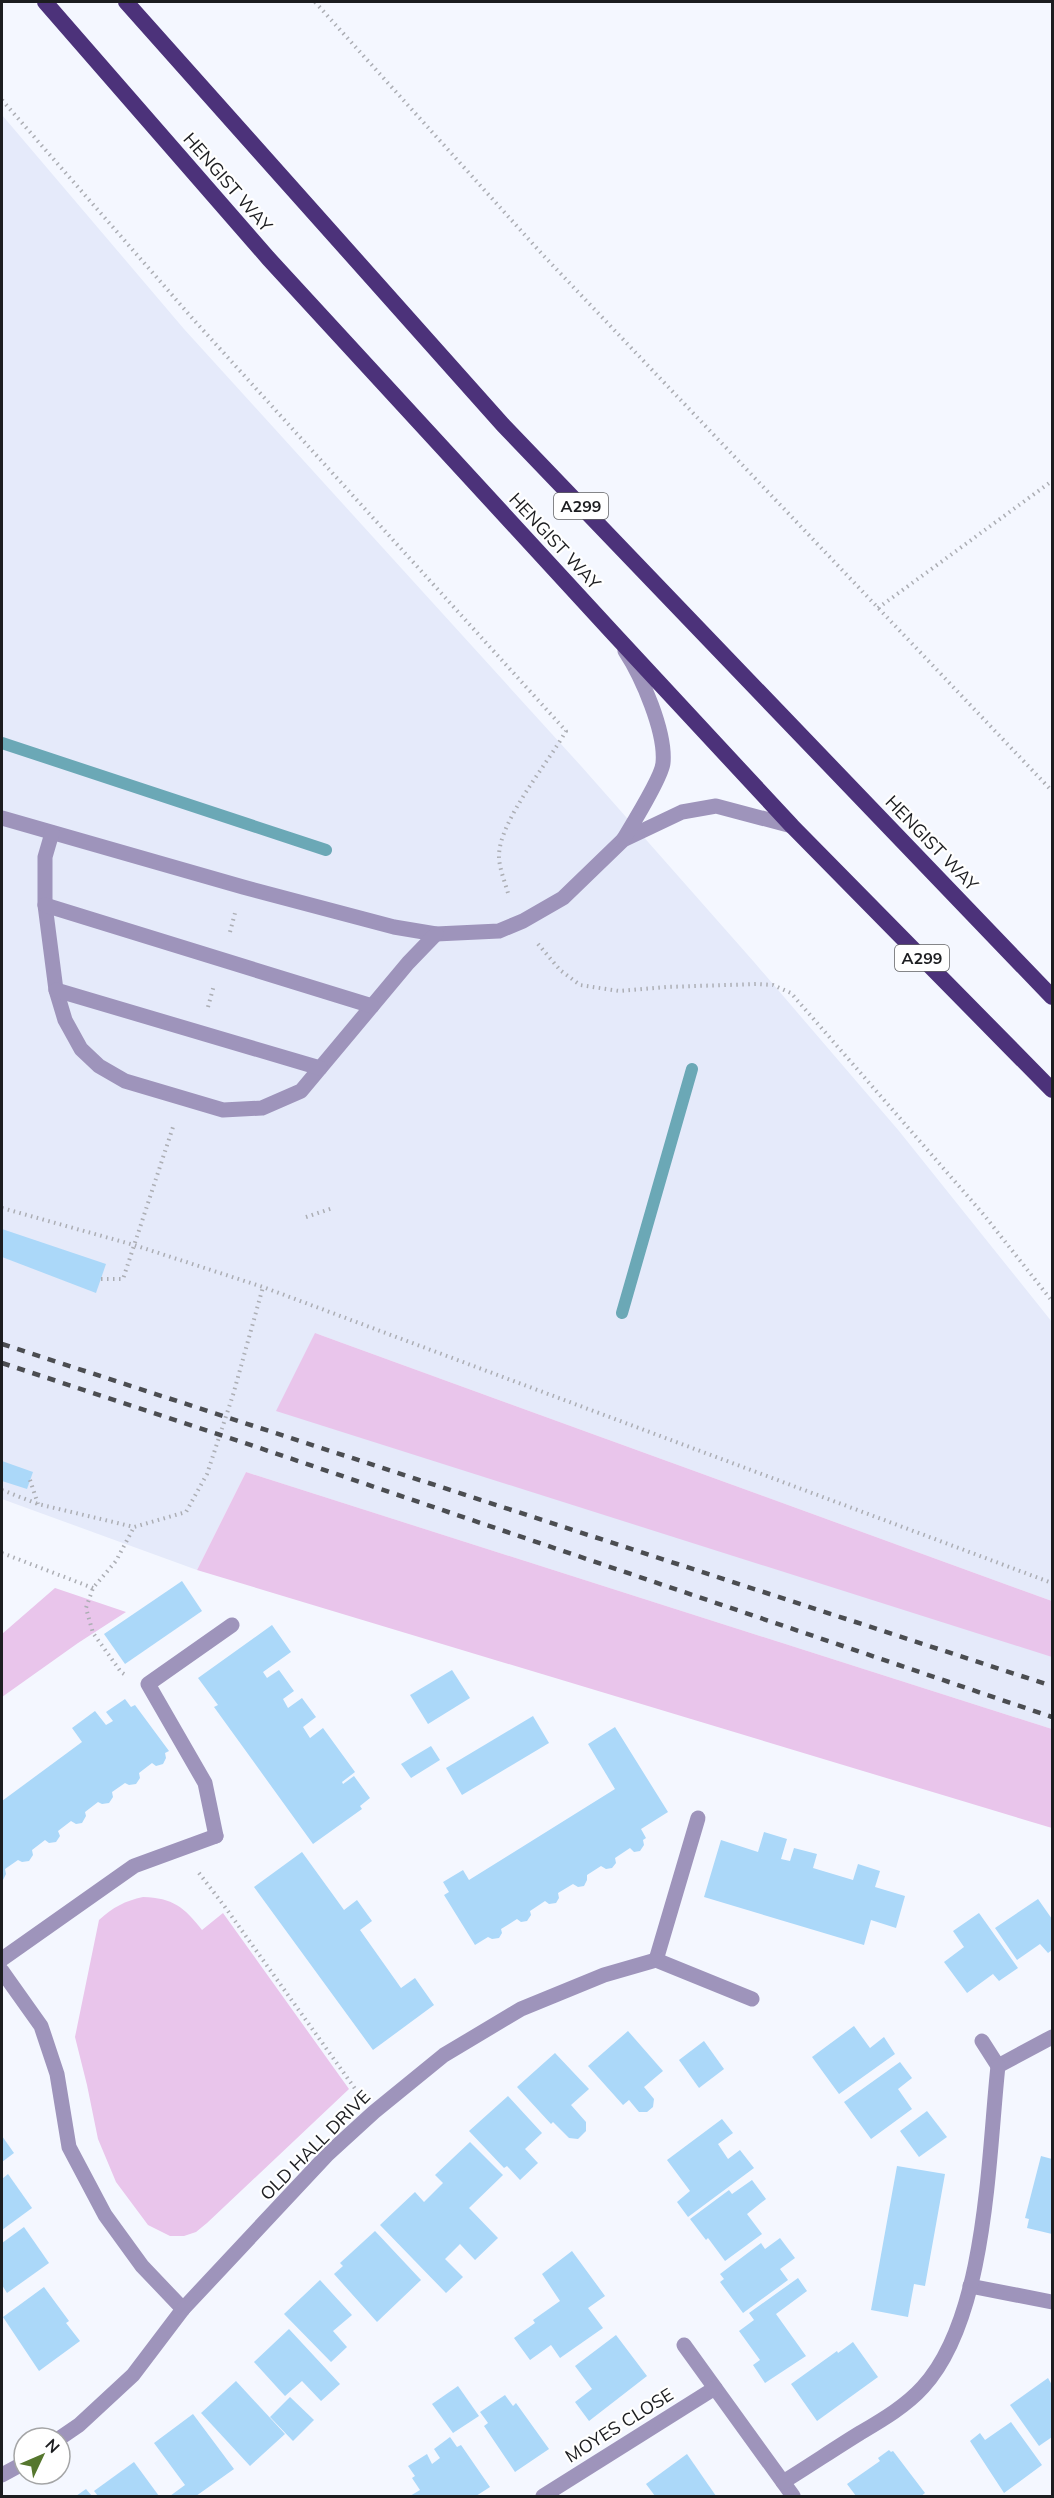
<svg xmlns="http://www.w3.org/2000/svg" width="1054" height="2498" viewBox="0 0 1054 2498" font-family="Mulish,sans-serif">
<style>
.built{fill:#e5eafa}
.green{fill:#e9c5eb}
.lines{fill:none;stroke-linecap:round;stroke-linejoin:round}
.stream{stroke:#6ba8b6;stroke-width:12}
.building{fill:#abd8f9}
.path{stroke:#acaeb4;stroke-width:4;stroke-dasharray:1.5 4.5;stroke-linecap:butt}
.service{stroke:#9e94bb;stroke-width:15}
.minor{stroke:#9e94bb;stroke-width:15}
.trunk{stroke:#4c327a;stroke-width:16}
.rail{stroke:#4b4d51;stroke-width:4.5;stroke-dasharray:8 8;stroke-linecap:butt}
.labels{text-anchor:middle;dominant-baseline:central;stroke-width:4.5;stroke-linejoin:round;paint-order:stroke}
.shield{fill:#fff;stroke:#606163;stroke-width:1.5}
.shield-label{font-size:16px;font-weight:bold;fill:#1c1d20}
.street-label{font-size:18px;fill:#1c1d20;stroke:#fff}
</style>
<rect width="100%" height="100%" fill="#f4f7ff"/>
<path class="built" d="M2,115L184,329L581,766L754,962L899,1131L1052,1322V1601L315,1333L1052,1656V1729L246,1472L197,1570L2,1499Z"/>
<g class="green">
<path d="M315,1333L1052,1601V1657L276,1411Z"/>
<path d="M246,1472L1052,1729V1828L197,1570Z"/>
<path d="M55,1588L126,1612L78,1643L2,1697V1634Z"/>
<path d="M143,1897C173,1898 184,1907 202,1930L223,1913L349,2089L207,2223L196,2232L184,2236H170L148,2225L116,2182L98,2139L87,2085L75,2037L99,1920C113,1907 125,1901 143,1897Z"/>
</g>
<g class="lines">
<g class="stream">
<path d="M2,743L326,850"/>
<path d="M622,1313L692,1069"/>
</g>
</g>
<g class="building">
<path d="M2,1229L106,1264L96,1293L2,1257Z"/>
<path d="M2,1461L33,1472L27,1489L2,1481Z"/>
<path d="M182,1581L202,1611L125,1664L104,1634Z"/>
<path d="M272,1625L291,1652L263,1672L267,1678L279,1670L294,1691L283,1699L288,1708L302,1698L316,1717L303,1727L310,1738L323,1728L355,1772L342,1782L343,1784L354,1776L370,1798L360,1806L362,1809L313,1844L214,1707L218,1705L198,1678Z"/>
<path d="M452,1670L470,1698L428,1724L410,1695Z"/>
<path d="M125,1699L131,1707L135,1705L169,1751L165,1753L166,1758L163,1764L156,1766L152,1763L139,1773L140,1778L136,1784L129,1785L125,1783L112,1792L113,1797L109,1803L102,1804L98,1802L85,1812L86,1816L82,1823L76,1824L71,1821L58,1831L60,1836L56,1842L49,1843L45,1840L32,1850L33,1855L29,1861L22,1862L18,1860L5,1869L6,1874L2,1882V1801L82,1742L72,1728L95,1711L106,1725L113,1721L106,1712Z"/>
<path d="M533,1716L549,1743L462,1795L446,1768Z"/>
<path d="M615,1727L668,1812L641,1829L646,1838L643,1840L644,1845L640,1851L634,1852L630,1848L615,1858L616,1863L612,1868L606,1869L601,1866L587,1875V1880L584,1886L578,1887L573,1884L558,1893L559,1898L556,1903L549,1904L545,1901L530,1911L531,1915L527,1921L521,1922L517,1919L501,1929L502,1933L499,1938L492,1939L488,1937L475,1945L444,1895L449,1892L443,1882L463,1870L469,1880L615,1789L588,1744Z"/>
<path d="M431,1746L440,1760L411,1778L401,1764Z"/>
<path d="M764,1832L787,1839L781,1859L790,1861L794,1848L817,1854L813,1868L853,1880L858,1864L880,1871L875,1887L905,1896L896,1928L871,1920L864,1945L704,1897L721,1840L758,1852Z"/>
<path d="M302,1852L344,1910L357,1900L372,1921L360,1930L401,1988L415,1978L434,2005L373,2050L254,1887Z"/>
<path d="M1038,1899L1052,1919V1950L1048,1953L1040,1944L1017,1960L995,1928Z"/>
<path d="M979,1913L1018,1968L999,1981L993,1974L967,1993L944,1962L964,1947L953,1931Z"/>
<path d="M854,2026L870,2048L884,2037L895,2054L839,2094L812,2057Z"/>
<path d="M628,2031L663,2071L644,2087L654,2099L653,2107L647,2112H639L629,2100L623,2105L588,2066Z"/>
<path d="M704,2041L724,2069L699,2088L679,2060Z"/>
<path d="M555,2053L589,2089L571,2105L586,2122V2131L578,2139L569,2138L553,2122L551,2124L517,2087Z"/>
<path d="M900,2062L912,2078L898,2089L912,2109L871,2139L844,2102Z"/>
<path d="M508,2096L542,2133L525,2149L538,2163L520,2180L507,2166L504,2168L469,2131Z"/>
<path d="M927,2111L947,2137L919,2157L900,2131Z"/>
<path d="M722,2119L733,2133L718,2144L728,2159L740,2150L754,2168L688,2217L677,2202L690,2191L667,2160Z"/>
<path d="M2,2136L14,2153L2,2162Z"/>
<path d="M470,2142L503,2175L469,2208L498,2238L475,2260L460,2244L445,2259L463,2277L446,2293L380,2225L415,2192L424,2202L443,2183L435,2175Z"/>
<path d="M1041,2156L1052,2159V2234L1027,2228L1029,2219L1025,2218Z"/>
<path d="M897,2166L945,2174L925,2286L914,2284L908,2317L871,2310Z"/>
<path d="M8,2174L32,2208L2,2230V2179Z"/>
<path d="M752,2180L766,2199L747,2214L762,2234L725,2261L708,2238L706,2240L690,2219L729,2190L732,2194Z"/>
<path d="M24,2227L49,2263L7,2293L2,2285V2243Z"/>
<path d="M375,2231L421,2280L377,2322L334,2274L343,2266L340,2263Z"/>
<path d="M780,2238L795,2258L780,2269L788,2280L743,2313L720,2282L724,2279L720,2274L761,2243L765,2249Z"/>
<path d="M572,2251L605,2296L588,2308L603,2328L560,2358L551,2345L530,2360L514,2338L535,2323L533,2320L560,2301L542,2274Z"/>
<path d="M798,2278L807,2291L776,2314L806,2356L765,2383L753,2365L760,2360L739,2331L754,2320L749,2313Z"/>
<path d="M320,2280L352,2315L333,2331L347,2347L331,2362L284,2314Z"/>
<path d="M44,2287L69,2321L66,2323L80,2341L39,2371L3,2317Z"/>
<path d="M289,2329L340,2384L321,2401L302,2381L285,2396L254,2362Z"/>
<path d="M616,2335L647,2376L589,2421L575,2402L592,2389L575,2366Z"/>
<path d="M853,2342L878,2377L817,2421L791,2384L837,2351L838,2353Z"/>
<path d="M1048,2378L1052,2385V2437L1039,2446L1010,2405Z"/>
<path d="M236,2381L285,2434L250,2466L201,2413Z"/>
<path d="M458,2386L479,2416L453,2433L432,2404Z"/>
<path d="M505,2395L513,2406L516,2403L549,2449L515,2472L484,2426L488,2423L480,2412Z"/>
<path d="M290,2397L314,2420L293,2441L270,2417Z"/>
<path d="M193,2414L234,2469L196,2496H170L185,2485L154,2443Z"/>
<path d="M1011,2422L1042,2465L1004,2493L970,2441L980,2433L985,2440Z"/>
<path d="M450,2437L457,2447L461,2445L490,2487L476,2496H410L420,2490L412,2478L415,2476L408,2466L427,2454L432,2464L440,2458L434,2449Z"/>
<path d="M889,2450L891,2452L893,2451L925,2493L921,2496H856L847,2484L880,2461L878,2458Z"/>
<path d="M687,2454L716,2496H655L646,2484Z"/>
<path d="M134,2462L159,2496H98L94,2491Z"/>
<path d="M86,2489L92,2496H76Z"/>
</g>
<g class="lines">
<g class="path">
<path d="M315,2L542,254L1052,791"/>
<path d="M2,100L193,319L566,731C548,763 499,821 499,856C499,869 506,884 509,897"/>
<path d="M878,608L1052,481"/>
<path d="M230,932L235,913"/>
<path d="M538,944L560,970L580,985L619,991L666,987L757,984L773,985L791,993L984,1215L1052,1301"/>
<path d="M208,1007L214,985"/>
<path d="M2,1208L134,1245L263,1287L1052,1583"/>
<path d="M306,1217L333,1208"/>
<path d="M101,1279H123L174,1124"/>
<path d="M30,1480L38,1504"/>
<path d="M2,1490L38,1504L134,1527L186,1512L207,1474L233,1395L263,1287"/>
<path d="M2,1553L93,1588"/>
<path d="M124,1674L121,1672L93,1633L86,1608L93,1588L116,1561L134,1527"/>
<path d="M199,1873L225,1907L356,2090"/>
</g>
<g class="service">
<path d="M2,818L243,887L394,927L436,934L499,931L523,921L563,898L623,840L682,812L716,806L792,826"/>
<path d="M52,833L45,857V905L56,990L65,1020L81,1049L99,1066L125,1081L223,1110L262,1108L301,1091L408,963L436,934"/>
<path d="M623,840C632,825 662,777 663,763C666,732 642,677 625,651"/>
<path d="M45,905L372,1006"/>
<path d="M56,990L320,1068"/>
<path d="M216,1836L205,1783L148,1684L232,1625"/>
</g>
<g class="minor">
<path d="M2,1959L134,1866L216,1836"/>
<path d="M656,1960L698,1818"/>
<path d="M2,1971L41,2026L57,2074L69,2147L105,2215L142,2266L183,2309"/>
<path d="M982,2041L998,2066L1052,2037"/>
<path d="M970,2286L1052,2302"/>
<path d="M684,2345L793,2496"/>
<path d="M60,2438L79,2425L133,2375L183,2309L328,2154L374,2112L444,2055L521,2009L604,1975L656,1960L752,1999"/>
<path d="M2,2475L24,2463"/>
<path d="M783,2482C809,2466 834,2449 860,2433C882,2420 906,2406 923,2387C987,2317 988,2158 998,2066"/>
<path d="M543,2496L715,2388"/>
</g>
<g class="trunk">
<path d="M45,2L268,258L611,631L792,826L1052,1090"/>
<path d="M126,2L503,425L1052,997"/>
</g>
<g class="rail">
<path d="M2,1344L1052,1686"/>
<path d="M2,1363L245,1443L1052,1717"/>
</g>
</g>
<g class="labels">
<g class="shield">
<rect x="554" y="493" width="54" height="26" rx="4.5"/>
<rect x="895" y="945" width="54" height="26" rx="4.5"/>
</g>
<g class="shield-label">
<text x="581" y="506">A299</text>
<text x="922" y="958">A299</text>
</g>
<g class="street-label">
<text transform="translate(228 182) rotate(49)">HENGIST WAY</text>
<text transform="translate(555 541) rotate(47)">HENGIST WAY</text>
<text transform="translate(932 843) rotate(46)">HENGIST WAY</text>
<text transform="translate(315 2145) rotate(-45)">OLD HALL DRIVE</text>
<text transform="translate(619 2425) rotate(-32)">MOYES CLOSE</text>
</g>
</g>
<rect width="1054" height="2498" fill="none" stroke="#1c1d20" stroke-width="6"/>
<g transform="translate(42 2456) rotate(46)"><circle r="28" fill="#ffffff" stroke="#a4a5a6" stroke-width="1.5"/>
<path d="M0-4.5L10 22L0 15L-10 22Z" fill="#56772e"/>
<text y="-9" font-size="16" font-weight="bold" text-anchor="middle" fill="#1c1d20">N</text>
</g>
</svg>
